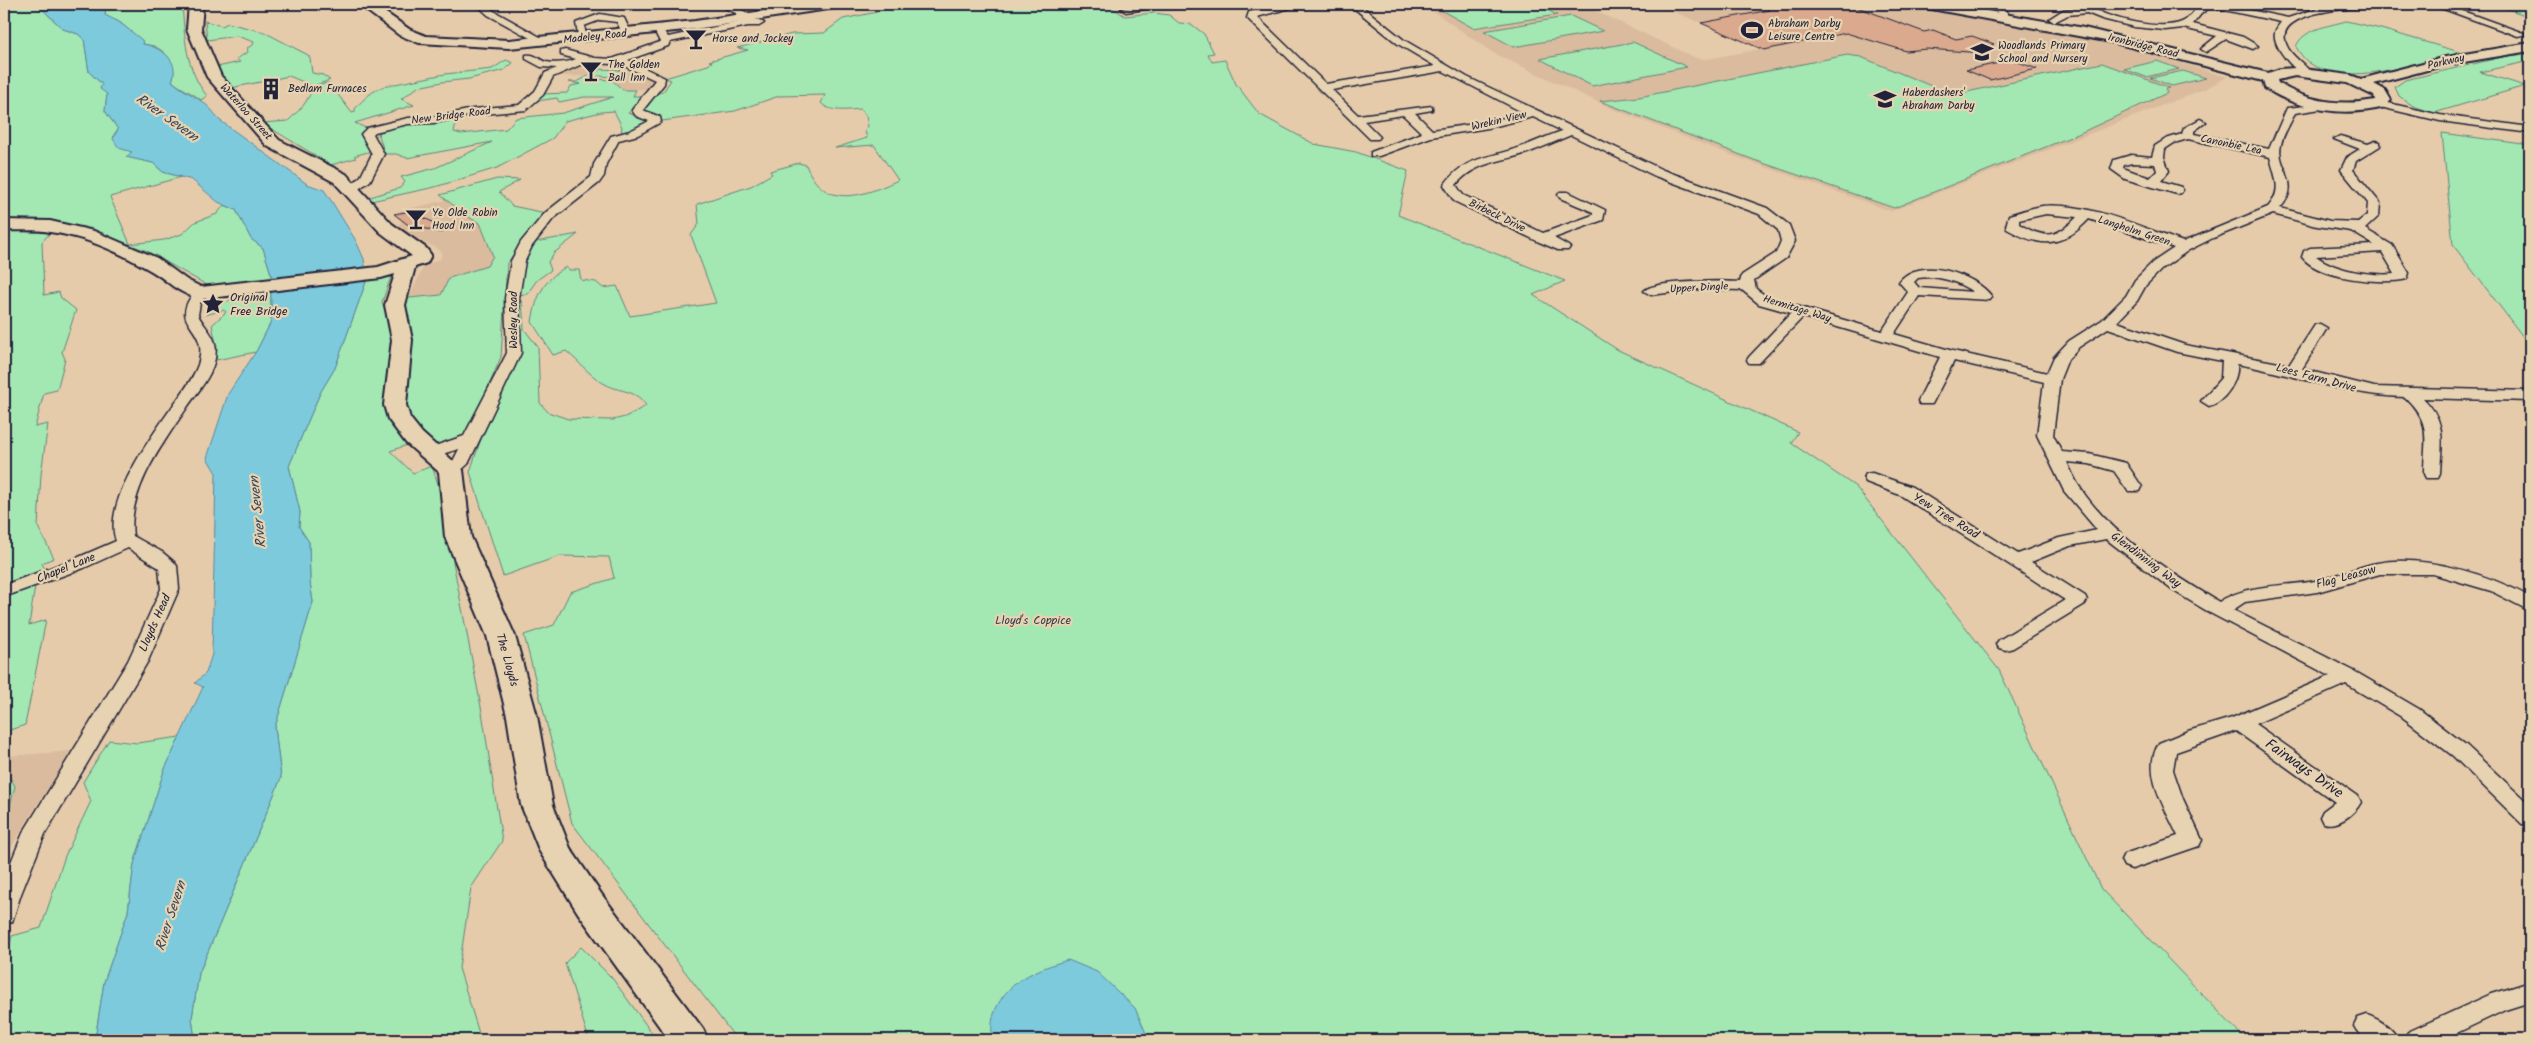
<svg xmlns="http://www.w3.org/2000/svg" width="2534" height="1044" viewBox="0 0 2534 1044" font-family="Kalam,sans-serif">
<style>
.built{fill:#dabb9e}
.green{fill:#a3e7b3;stroke:#628477}
.water{fill:#7ecadd;stroke:#59879c}
.building{fill:#daa98e;stroke:#22223b}
.lines{fill:none;stroke-linecap:round;stroke-linejoin:round}
.street-casing{stroke:#22223b;stroke-width:3}
.secondary-casing{stroke:#22223b;stroke-width:4}
.street{fill:#e7d3b1;fill-rule:evenodd}
.secondary{fill:#e7d3b1;fill-rule:evenodd}
.labels{text-anchor:middle;dominant-baseline:central;stroke-width:4.5;stroke-linejoin:round;paint-order:stroke}
.far-poi-label{font-size:11px;fill:#22223b;stroke:#e7d3b1;text-anchor:start}
.far-street-label{font-size:11px;fill:#22223b;stroke:#e7d3b1}
.poi-label{font-size:12px;fill:#22223b;stroke:#e7d3b1;text-anchor:start}
.street-label{font-size:12px;fill:#22223b;stroke:#e7d3b1}
.park-label{font-size:12px;fill:#35404d;stroke:#e7d3b1}
.water-label{font-size:14px;font-style:italic;fill:#34445b;stroke:#e7d3b1}
.near-street-label{font-size:15px;fill:#22223b;stroke:#e7d3b1}
</style>
<rect width="100%" height="100%" fill="#e5cbaa"/>
<filter id="ink" filterUnits="userSpaceOnUse"><feTurbulence type="fractalNoise" baseFrequency=".02" numOctaves="2"/><feDisplacementMap in="SourceGraphic" scale="10" xChannelSelector="R" yChannelSelector="G"/><feConvolveMatrix kernelMatrix="1 2 1 2 8 2 1 2 1" color-interpolation-filters="sRGB"/></filter>
<g filter="url(#ink)">
<g class="built">
<path d="M1423,4H1581L1696,58L1707,59L1811,40L1749,14L1701,23L1655,4H1914L2068,33L2145,52L2227,77L2207,88L1891,211L1734,156L1615,110L1493,53Z"/>
<path d="M586,62L599,64L596,67L614,71L620,69L627,72L635,70L655,77L656,81L651,89L623,90L612,81L614,77L559,76Z"/>
<path d="M446,200L470,218L480,223L493,256L487,266L441,295L409,298L424,266L440,259L442,252L435,247L417,240L398,226L402,220L399,211Z"/>
<path d="M71,751L5,857H4L9,778L6,771L8,756Z"/>
</g>
<g class="green">
<path d="M4,4H37L63,29L78,34L84,39L89,72L102,84L107,94L105,111L118,129L113,136L133,152L127,157L153,163L163,172L181,177L110,197L130,244L164,240L182,234L195,222L217,214L224,205L236,210L251,239L263,248L273,280L210,287L147,251L99,233L51,221H4Z"/>
<path d="M106,4L111,6L121,4H182C185,38 185,68 207,96L201,100C192,92 181,89 172,81C178,66 167,52 154,46C150,45 145,45 142,43C133,39 128,27 119,22C114,19 110,20 105,15Z"/>
<path d="M538,4H612L593,10L556,7L550,9Z"/>
<path d="M893,4H1094L1114,9L1125,16L1154,13L1169,15L1179,23L1191,24L1204,34L1214,53L1208,54L1212,62L1225,60L1236,84L1259,114L1314,144L1356,152L1408,171L1398,215L1565,281L1533,295L1618,350L1798,432L1791,443L1856,487L1999,670L2101,889L2246,1040H737L572,823L524,635L554,625L570,592L614,578L609,557L560,556L503,576L470,472L491,408L513,366L516,301H522L524,329L538,347L540,403L548,412L568,419L613,420L625,417L646,406C638,391 623,392 609,386C591,378 581,363 566,351L553,355L532,322C536,297 543,280 566,267L569,270H579L581,280L596,282L603,288L617,286L630,316L716,303L691,235L699,224L697,204L751,186L772,174L770,171L799,163L806,165C824,211 864,196 898,180L874,145L835,148L867,138L865,131L868,126L866,116L861,109C848,110 830,113 821,103L825,95L779,96L735,111L662,121L659,116L644,112L656,93L663,92L671,80L665,78L708,65L712,62L709,61L748,50L737,48L792,34L824,33L843,19L877,12Z"/>
<path d="M1430,4H1536L1557,15L1473,28Z"/>
<path d="M2493,4H2530V17L2497,5Z"/>
<path d="M1571,16L1603,31L1514,47L1484,31Z"/>
<path d="M205,21L222,26L228,23L264,32L308,55L310,58L312,73L323,75L330,80L313,86L289,76L231,88L223,80L217,67L240,62L236,59L248,52L247,48L253,45L254,42L237,36L207,40Z"/>
<path d="M2346,21L2381,29L2463,53C2422,61 2343,90 2308,62C2303,58 2299,52 2296,47C2302,29 2329,26 2346,21Z"/>
<path d="M1633,42L1687,67L1592,86L1540,59Z"/>
<path d="M2530,54V61L2480,72L2525,86L2434,113L2413,106L2399,96L2395,87L2405,80L2507,56Z"/>
<path d="M1847,55L1861,57L1953,95L2102,63L2170,88L2165,89L2167,93L2078,134L1894,208L1754,160L1600,101L1639,97Z"/>
<path d="M506,60L513,63L504,70L469,79L442,82L418,87L401,99L414,105L355,123L368,129L371,151L354,156L356,158L331,165L262,123L288,121C294,115 301,109 305,103C312,92 313,85 329,83L352,113L355,112V109C363,99 373,90 385,86L445,74L492,69Z"/>
<path d="M2157,61L2179,69L2146,77L2124,69Z"/>
<path d="M601,69C610,70 619,69 627,72L615,77L598,76L595,79L612,80L623,90H636L633,96H646L628,113L651,122L644,127L621,134L622,127L614,111L601,112L565,121L553,138L497,168L435,187L371,201L367,198L400,188L405,182L401,177L435,168L492,142L407,158L396,154H385L378,133L405,123L457,117L454,132L461,134L506,129L516,118L563,113L613,97H584L559,102L557,98L537,101L543,94L567,93L571,86L581,84L569,82H577Z"/>
<path d="M2183,71L2206,78L2172,86L2150,78Z"/>
<path d="M2442,133L2530,145V340L2524,338L2453,245Z"/>
<path d="M497,179L520,180L499,192L512,206L546,213L507,263L501,357L467,437L437,447L425,439L390,451L413,473L432,466L438,484L482,712L502,841L471,888L459,968L481,1040H195L192,1018L199,973L281,778L275,727L313,602L310,582L309,542L299,527L300,512L289,466L320,393L335,368L367,279L391,277L382,302L385,310L404,307L409,298L441,295L449,278L487,266L493,256L480,223L470,218L440,195Z"/>
<path d="M4,229L47,231L49,234L42,242L44,295L59,292L61,298L76,310L62,352L65,359L57,390L44,393L35,427L48,424L41,474L38,527L54,558L42,563L45,570L4,585Z"/>
<path d="M578,234L554,253L548,262L551,270L537,280L527,294L517,295L523,262L536,242Z"/>
<path d="M271,292V322L256,352L216,360L217,347L212,325L226,312L224,310L205,315C223,298 247,295 271,292Z"/>
<path d="M35,586L29,625L46,620L25,725L10,730L6,771L15,786L4,830V597Z"/>
<path d="M180,737L164,771L134,864L128,912L104,982L95,1040H4V968L12,936L41,928L65,856L91,801L83,782L109,740L137,743Z"/>
<path d="M581,947L612,978L657,1040H589L565,963Z"/>
</g>
<g class="water">
<path d="M37,4H106L105,15L119,22L142,40L143,44C160,47 181,60 172,81C187,95 207,99 218,119L307,184L324,190L332,202L356,241L364,259L367,279L335,368L320,393L289,466L300,512L299,527L309,542L310,582L313,602L275,727L281,778L199,973L192,1018L195,1040H95L104,982L128,912L134,864L164,771L203,687L195,683L206,673L212,654L216,473L207,458L228,394L257,350L271,322V292L273,280L263,248L251,239L236,210L218,202L192,180L163,172L153,163L126,157L132,152L119,148L113,139L118,129L105,111L107,94L100,89L102,84L89,72L84,39L78,34L63,29Z"/>
<path d="M1068,960L1097,972L1135,1008L1149,1040H992C992,1033 991,1024 993,1017C1003,982 1036,969 1068,960Z"/>
</g>
<g class="building">
<path d="M1756,4H1849L1924,32L1933,30L1956,39L1972,36L1994,44L1982,50V53L1927,49L1906,51L1846,33L1764,50L1701,23L1770,10Z"/>
<path d="M2013,60L2037,69L1990,80L1966,70Z"/>
<path d="M411,211L444,228L442,233L407,224L394,214Z"/>
</g>
<g class="lines">
<g class="street-casing">
<g id="street">
<path d="M476,4H486L494,11L549,42L541,44L488,15Z"/>
<path d="M717,4H729L756,17L748,19Z"/>
<path d="M1142,4H1164L1159,7L1126,12L1121,9Z"/>
<path d="M1288,4H1305L1257,17L1326,84L1435,66L1398,44L1349,4H1359L1404,40L1467,77L1663,170L1767,208L1789,225L1795,241L1786,258L1754,280L1756,289L1769,298L1882,331L1908,292L1899,282C1918,255 1976,274 1992,297L1990,300L1919,296L1894,334L1953,351L2047,373L2054,357L2069,341L2102,320L2126,296L2135,280L2153,262L2174,248L2089,219C2062,248 2041,248 2007,229L2006,226L2009,215C2019,212 2031,208 2042,206C2089,202 2140,227 2183,242L2268,207C2283,190 2275,178 2270,157L2188,139L2174,143L2165,149L2164,157L2169,171L2161,181L2181,187L2183,190L2181,193L2177,194L2125,179L2111,169L2114,160L2131,155L2152,157L2155,146L2166,139L2182,134L2184,128L2200,119L2206,122L2194,131V134L2269,149L2287,108L2334,103V107L2295,113C2291,123 2283,134 2281,145C2275,167 2304,183 2280,208L2330,221L2358,222L2367,215L2368,203L2341,170L2347,157L2360,149L2334,139L2340,136L2368,144L2376,141L2380,142V146L2356,161L2353,170L2380,203L2379,216L2365,229L2392,245L2409,273L2407,279C2382,285 2319,279 2302,257L2304,251L2310,248L2374,245L2351,231L2317,226L2273,214L2213,238L2189,250L2163,268L2146,285L2137,301L2117,322L2185,345L2289,365L2315,325L2320,324L2327,328L2302,369L2374,387L2530,391V401L2423,398C2448,422 2441,443 2440,474L2438,478H2426L2424,474C2424,438 2433,425 2405,397C2347,396 2294,374 2237,364C2239,380 2225,402 2209,406L2201,401L2221,378L2222,361L2177,352L2108,328L2079,347L2068,359L2060,379L2053,435L2062,452L2089,454L2126,463L2142,487L2140,491H2128L2114,471L2089,464L2067,462C2071,471 2075,481 2081,489C2112,536 2171,573 2219,602C2247,584 2282,587 2315,581C2336,577 2356,567 2377,563C2424,554 2490,575 2530,597V611L2491,591L2433,574H2380L2317,592L2245,602L2233,610L2354,671L2419,709L2467,746L2530,805V826L2522,824L2453,756L2405,719L2346,684L2255,724L2358,796L2361,802C2354,815 2338,827 2323,823L2320,817L2323,811L2335,802L2236,731L2176,752L2173,770L2183,799L2202,840L2199,846L2132,869L2124,866L2121,860L2124,854L2178,836C2165,808 2141,772 2159,743L2188,731L2232,718L2330,676L2212,614L2172,590L2106,539L2070,546L2031,562L2085,596L2087,600L2085,604L2013,648L2006,650L1999,648L1996,644L1999,640L2065,600L1900,495L1866,482L1864,478L1866,474L1872,473L1912,487L2018,554L2059,538L2097,530L2064,491L2037,435L2044,382L1954,361L1932,404H1920L1918,401L1940,357L1803,317L1759,363H1749L1747,360L1749,357L1791,313L1759,304L1742,290L1698,289L1651,295L1644,291C1653,280 1724,281 1740,282L1742,275L1776,253L1781,241L1778,230L1759,214L1655,176L1571,135C1556,141 1541,148 1527,153C1501,162 1474,162 1456,185L1463,195L1543,233L1593,215V212L1560,198L1558,195L1560,192H1568L1605,210L1603,220L1554,238L1570,247L1568,250H1558L1537,241L1454,201L1444,185C1465,156 1487,159 1518,148C1533,143 1547,136 1562,131L1533,117L1488,128L1431,137L1379,156H1371V152L1422,133L1403,115L1364,121L1380,137L1378,139H1370L1247,18L1249,12ZM1443,71L1524,113L1488,122L1432,130L1415,113L1432,110V106L1358,115L1332,90ZM2132,163L2155,164L2157,171L2150,178L2123,168L2124,165ZM2046,214L2077,217C2056,239 2044,239 2019,224V220ZM2382,252L2395,274C2371,276 2336,271 2316,256ZM1918,278C1937,275 1958,281 1973,292L1919,288L1914,282Z"/>
<path d="M1995,4H2004L2008,14L2003,19L1995,17L1998,14L1993,6Z"/>
<path d="M2082,4H2090V7C2110,19 2160,31 2182,22C2190,19 2194,8 2202,4H2220L2288,18L2325,6L2370,4L2365,7C2346,9 2270,12 2287,46C2291,56 2304,63 2310,72L2305,75C2294,72 2272,45 2275,33C2275,30 2279,25 2281,22L2210,7L2201,14L2193,24L2243,37L2258,46L2253,49L2226,39L2206,52L2201,49L2217,36L2183,28L2165,30L2134,27L2102,19L2087,13L2068,15L2054,22L2049,19L2063,10L2080,8Z"/>
<path d="M2430,4H2443L2526,34L2518,36Z"/>
<path d="M600,14L624,18L631,33L623,35L617,22L600,20L584,26L587,38L579,40L576,23Z"/>
<path d="M748,20H759L764,23L759,26H748L670,42L668,46L628,60L665,78L664,84L643,110L660,117L661,122L638,135L619,140L606,164L604,176L599,183L553,219L532,246L525,261L519,298L521,353L468,464L457,474H445L443,470L453,461L459,449L432,457L424,452L426,449L464,436L507,353L505,298L511,261L521,242L545,213L591,177L594,164L611,136L630,131L649,121L636,116L632,110L655,80L622,65L587,62L553,77L543,95L526,110L473,115L434,123L408,124L375,132L373,134L384,154L370,181L353,193L347,189L361,176L372,154L361,134L367,128L408,118L434,117L473,109L519,105L535,91L545,73L557,68L541,67L526,59V55C535,53 539,60 546,62C554,64 570,62 576,59L561,55V51L565,50L595,58L612,59L660,42L655,32L657,30H663L668,37Z"/>
<path d="M2380,101L2440,115L2530,127V133L2440,121L2376,106V102Z"/>
<path d="M201,289L208,293L200,303L198,315C203,325 213,333 215,344C220,368 198,391 186,409C162,445 127,491 133,536L162,552L174,562L177,566L179,589L148,661L45,834L21,894L12,922L4,924V879L23,833L128,661L161,589L159,568L128,548L84,568L4,597V585L72,560L116,541C102,503 151,437 172,407C181,394 192,381 198,365C211,323 165,328 196,290Z"/>
<path d="M2530,982V1002L2505,1010L2442,1040H2404L2408,1032L2489,995Z"/>
<path d="M2367,1015C2380,1020 2393,1028 2398,1040C2380,1040 2363,1044 2354,1026L2358,1018Z"/>
</g>
</g>
<g class="secondary-casing">
<g id="secondary">
<path d="M189,4H203L201,29L221,76L279,140L346,174L392,224L426,248L431,255L427,263L415,267L405,305L412,340L406,405L410,418L422,433L463,470L471,537L515,636L537,716L553,805L570,848L602,895L703,1029L708,1040H669L578,913L540,852L521,805L507,716L487,636L445,537L439,472L406,443L388,419L384,405L392,340L385,305L395,274L381,278L201,299C174,292 170,281 148,269C119,252 84,236 50,232C35,229 19,231 4,230V220L50,221L94,231L157,258L187,280L201,287L378,267L412,256L380,232L334,182L267,146L207,77L187,29Z"/>
<path d="M358,4H373L409,29L426,36L509,40L695,21L810,4H842L835,8L695,29L509,48L419,43L399,35Z"/>
<path d="M1919,4H1948L2084,28L2268,73L2280,69L2295,68L2350,75L2361,79L2446,57L2530,43V51L2446,65L2374,84L2385,90L2391,100L2385,107C2345,117 2300,111 2265,88L2263,81L2111,42L1926,8ZM2295,76L2347,83L2374,96L2375,100C2342,106 2307,102 2278,83L2277,80Z"/>
</g>
</g>
<use href="#street" class="street"/>
<use href="#secondary" class="secondary"/>
</g>
</g>
<defs>
<g id="stadium-bare" transform="scale(1.725)"><path d="M0-5a6.5 5 0 1 0 0 10a6.5 5 0 1 0 0-10ZM-3.5-1.8h7v3.6h-7Z" fill="#22223b" stroke="#e7d3b1" stroke-width="2.5" paint-order="stroke"/></g>
<g id="bar-bare" transform="scale(1.725)"><path d="M-6-5H6L.8 .8V4.5H3.5V6h-7V4.5H-.8V.8Z" fill="#22223b" stroke="#e7d3b1" stroke-width="2.5" paint-order="stroke"/></g>
<g id="school-bare" transform="scale(1.725)"><path d="M0-5L7-2L0 1L-7-2ZM-4 1L0 2.5L4 1V4Q0 6-4 4Z" fill="#22223b" stroke="#e7d3b1" stroke-width="2.5" paint-order="stroke"/></g>
<g id="building-bare" transform="scale(1.725)"><path d="M-4-6H4V6H1V3H-1V6H-4ZM-2.5-4.3h1.7v1.8h-1.7ZM.8-4.3h1.7v1.8H.8ZM-2.5-1h1.7V.8h-1.7ZM.8-1h1.7V.8H.8Z" fill="#22223b" stroke="#e7d3b1" stroke-width="2.5" paint-order="stroke"/></g>
<g id="sight-bare" transform="scale(1.725)"><path d="M0-6L1.8-2.2L6-1.7L2.9 1.2L3.7 5.4L0 3.3L-3.7 5.4L-2.9 1.2L-6-1.7L-1.8-2.2Z" fill="#22223b" stroke="#e7d3b1" stroke-width="2.5" paint-order="stroke"/></g>
</defs>
<g fill-rule="evenodd">
<use href="#stadium-bare" x="1752" y="30"/>
<use href="#bar-bare" x="696" y="39"/>
<use href="#school-bare" x="1982" y="52"/>
<use href="#bar-bare" x="591" y="71"/>
<use href="#building-bare" x="271" y="89"/>
<use href="#school-bare" x="1885" y="99"/>
<use href="#bar-bare" x="416" y="219"/>
<use href="#sight-bare" x="213" y="304"/>
</g>
<g class="labels">
<g class="far-poi-label">
<text x="1768" y="24">Abraham Darby<tspan x="1768" dy="13">Leisure Centre</tspan></text>
<text x="712" y="39">Horse and Jockey</text>
<text x="1998" y="46">Woodlands Primary<tspan x="1998" dy="13">School and Nursery</tspan></text>
<text x="608" y="65">The Golden<tspan x="608" dy="13">Ball Inn</tspan></text>
<text x="288" y="89">Bedlam Furnaces</text>
<text x="1902" y="93">Haberdashers'<tspan x="1902" dy="13">Abraham Darby</tspan></text>
<text x="432" y="213">Ye Olde Robin<tspan x="432" dy="13">Hood Inn</tspan></text>
</g>
<g class="far-street-label">
<text transform="translate(595 37) rotate(-6)">Madeley Road</text>
<text transform="translate(2143 46) rotate(14)">Ironbridge Road</text>
<text transform="translate(2446 62) rotate(-13)">Parkway</text>
<text transform="translate(246 112) rotate(48)">Waterloo Street</text>
<text transform="translate(451 116) rotate(-7)">New Bridge Road</text>
<text transform="translate(1499 121) rotate(-13)">Wrekin View</text>
<text transform="translate(2231 145) rotate(12)">Canonbie Lea</text>
<text transform="translate(1497 216) rotate(26)">Birbeck Drive</text>
<text transform="translate(2134 231) rotate(18)">Langholm Green</text>
<text transform="translate(1699 288) rotate(-3)">Upper Dingle</text>
<text transform="translate(1797 309) rotate(17)">Hermitage Way</text>
<text transform="translate(514 320) rotate(-90)">Wesley Road</text>
</g>
<g class="poi-label">
<text x="230" y="297">Original<tspan x="230" dy="14">Free Bridge</tspan></text>
</g>
<g class="street-label">
<text transform="translate(2316 378) rotate(15)">Lees Farm Drive</text>
<text transform="translate(1946 516) rotate(32)">Yew Tree Road</text>
<text transform="translate(2146 560) rotate(37)">Glendinning Way</text>
<text transform="translate(66 568) rotate(-22)">Chapel Lane</text>
<text transform="translate(2346 577) rotate(-15)">Flag Leasow</text>
<text transform="translate(155 623) rotate(-66)">Lloyds Head</text>
<text transform="translate(507 660) rotate(74)">The Lloyds</text>
</g>
<g class="park-label">
<text x="1033" y="620">Lloyd's Coppice</text>
</g>
<g class="water-label">
<text transform="translate(167 118) rotate(35)">River Severn</text>
<text transform="translate(258 512) rotate(-96)">River Severn</text>
<text transform="translate(171 916) rotate(-72)">River Severn</text>
</g>
<g class="near-street-label">
<text transform="translate(2304 769) rotate(35)">Fairways Drive</text>
</g>
</g>
<rect width="2534" height="1044" fill="none" stroke="#e7d3b1" stroke-width="20"/>
<rect x="10" y="10" width="2514" height="1024" fill="none" stroke="#22223b" stroke-width="2" filter="url(#ink)"/>
</svg>
